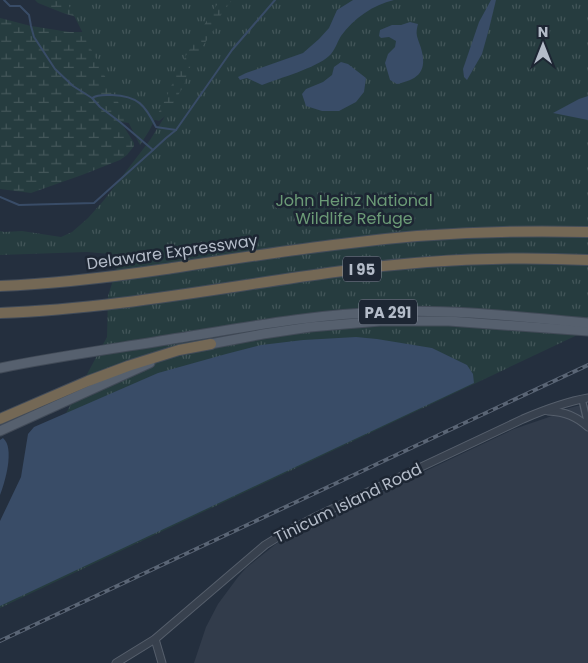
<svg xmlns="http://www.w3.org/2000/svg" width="588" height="663" viewBox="0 0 588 663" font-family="Poppins,sans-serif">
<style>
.airport{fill:#323c4b}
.wetland{fill:url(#wetland-marsh)}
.park{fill:url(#park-tufts)}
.water{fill:#394c67}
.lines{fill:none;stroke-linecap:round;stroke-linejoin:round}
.stream{stroke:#394c67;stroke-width:2}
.minor-casing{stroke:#565f6c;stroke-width:8}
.tertiary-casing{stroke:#565f6c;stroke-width:9}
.primary-casing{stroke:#414a57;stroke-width:11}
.motorway-casing{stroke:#434c59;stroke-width:12}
.minor{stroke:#38414e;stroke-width:5.5}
.tertiary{stroke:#38414e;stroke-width:7}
.primary{stroke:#56606e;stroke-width:9}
.motorway{stroke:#746855;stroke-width:10}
.rail-casing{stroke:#5a6575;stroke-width:4}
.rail{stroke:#1d2633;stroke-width:2;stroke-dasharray:5.5;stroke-linecap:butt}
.labels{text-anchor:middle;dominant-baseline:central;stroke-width:5;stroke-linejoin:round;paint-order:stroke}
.shield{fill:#1d2633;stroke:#878f9c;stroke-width:1}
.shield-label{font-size:15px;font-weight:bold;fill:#b4bcc9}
.park-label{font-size:16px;fill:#6b9a76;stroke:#1d2633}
.street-label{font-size:16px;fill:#b4bcc9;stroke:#1d2633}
</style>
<defs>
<pattern id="wetland-marsh" width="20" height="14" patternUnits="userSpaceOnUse" patternTransform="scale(1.25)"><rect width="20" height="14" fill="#263c3f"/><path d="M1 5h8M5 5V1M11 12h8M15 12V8" fill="none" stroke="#435659"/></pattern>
<pattern id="park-tufts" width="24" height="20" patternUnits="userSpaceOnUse" patternTransform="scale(1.25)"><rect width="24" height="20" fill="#263c3f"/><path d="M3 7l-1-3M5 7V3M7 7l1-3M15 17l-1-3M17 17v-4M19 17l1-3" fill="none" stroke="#435659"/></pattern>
</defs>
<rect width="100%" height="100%" fill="#242f3e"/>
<path class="airport" d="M588,405V663H194L206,627L218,604L238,577L246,568L276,544L301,530L514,429L552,416L566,409L577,406Z"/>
<g class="wetland">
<path d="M35,0H134L80,18L63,13L38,3Z"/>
<path d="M156,0H240L168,114L159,121L152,119L129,123L121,122L134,143V146L127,155L120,160L82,175L31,193L0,189V18L31,26L69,32H94Z"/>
</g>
<g class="park">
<path d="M66,0H220L199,33L180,66L166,98L149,131L140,145Z"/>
<path d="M232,0H588V330L0,608V564L63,419L107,337L108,296L121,255L87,252L0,255V231L4,232L22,231L61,237L72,232L88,218L104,200L150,140L182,89L193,59L210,36L221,15Z"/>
</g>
<g class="water">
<path d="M353,0H394C373,5 354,18 341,36C337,42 335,51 329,56C316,68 280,78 262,85L247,78L240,80L238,77L246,73L303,53L319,39L329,28L337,10Z"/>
<path d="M491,0H496L489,29L482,54L467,80L464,77L463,69L479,22Z"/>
<path d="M410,22L418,24C417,28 416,32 417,36C418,41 421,46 422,52C427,73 416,80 397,84L390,80L385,63L388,54L395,47L396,41L389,37L381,38L379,36L380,30L392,25H401Z"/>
<path d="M341,62L348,64L366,78L364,92L356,102L339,111H322L306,106L302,94L306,89L323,82L332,75L334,67Z"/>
<path d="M588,96V120L553,113L579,99Z"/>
<path d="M356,337L377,339L432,348L467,365L473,374L474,383L0,606V521L21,477L28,434L34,427L158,373L226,354L261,345L303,340Z"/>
<path d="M3,438C15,448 5,482 0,495V440Z"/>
</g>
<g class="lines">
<g class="stream">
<path d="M4,0L10,6H20L29,15L31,26L34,37L55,69L73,86L92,98L100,107L120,122L153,150"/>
<path d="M92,98C98,94 105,95 112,95C138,96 145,105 156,127L176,130"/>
<path d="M0,197L19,205L94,203L153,150L166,138L176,130L232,50L275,0"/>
</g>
<g class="minor-casing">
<path id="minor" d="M582,399L588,425"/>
</g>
<g class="tertiary-casing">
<g id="tertiary">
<path d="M548,411C565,412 576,416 588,427"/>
<path d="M155,639L162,663"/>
<path d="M116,663L155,639L265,545L283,534L315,517L523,419C544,410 565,402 588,398"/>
</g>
</g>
<g class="primary-casing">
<g id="primary">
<path d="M205,345L263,334L310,327L380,321H449L588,331"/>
<path d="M0,368C59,356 119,348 179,338C247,327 316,314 385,312C453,309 520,317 588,323"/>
<path d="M0,431L150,363"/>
</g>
</g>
<g class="motorway-casing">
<g id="motorway">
<path d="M0,286C56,284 111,277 166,269C225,260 283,251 342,244C424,233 506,230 588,232"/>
<path d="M0,313C112,309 224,287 335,272C418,260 504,256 588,260"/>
<path d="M0,419L88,381L128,366L179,350L211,344"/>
</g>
</g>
<use href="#minor" class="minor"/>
<use href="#tertiary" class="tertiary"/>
<use href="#primary" class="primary"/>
<use href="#motorway" class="motorway"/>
<g class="rail-casing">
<path id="rail" d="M0,641L588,365"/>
</g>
<use href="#rail" class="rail"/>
</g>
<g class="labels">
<g class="shield">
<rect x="343" y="256.5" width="38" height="25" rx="4"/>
<rect x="359" y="299.5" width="58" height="25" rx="4"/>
</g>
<g class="shield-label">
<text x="362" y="269">I 95</text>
<text x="388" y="312">PA 291</text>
</g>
<g class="park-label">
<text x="354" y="200">John Heinz National<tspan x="354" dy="18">Wildlife Refuge</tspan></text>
</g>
<g class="street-label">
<text transform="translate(172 252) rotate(-8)">Delaware Expressway</text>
<text transform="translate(348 503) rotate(-26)">Tinicum Island Road</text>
</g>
</g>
<g transform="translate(543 45)" stroke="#1d2633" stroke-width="4" paint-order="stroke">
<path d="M0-4L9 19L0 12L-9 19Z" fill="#b4bcc9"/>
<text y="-8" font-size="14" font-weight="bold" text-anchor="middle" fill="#b4bcc9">N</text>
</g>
</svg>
